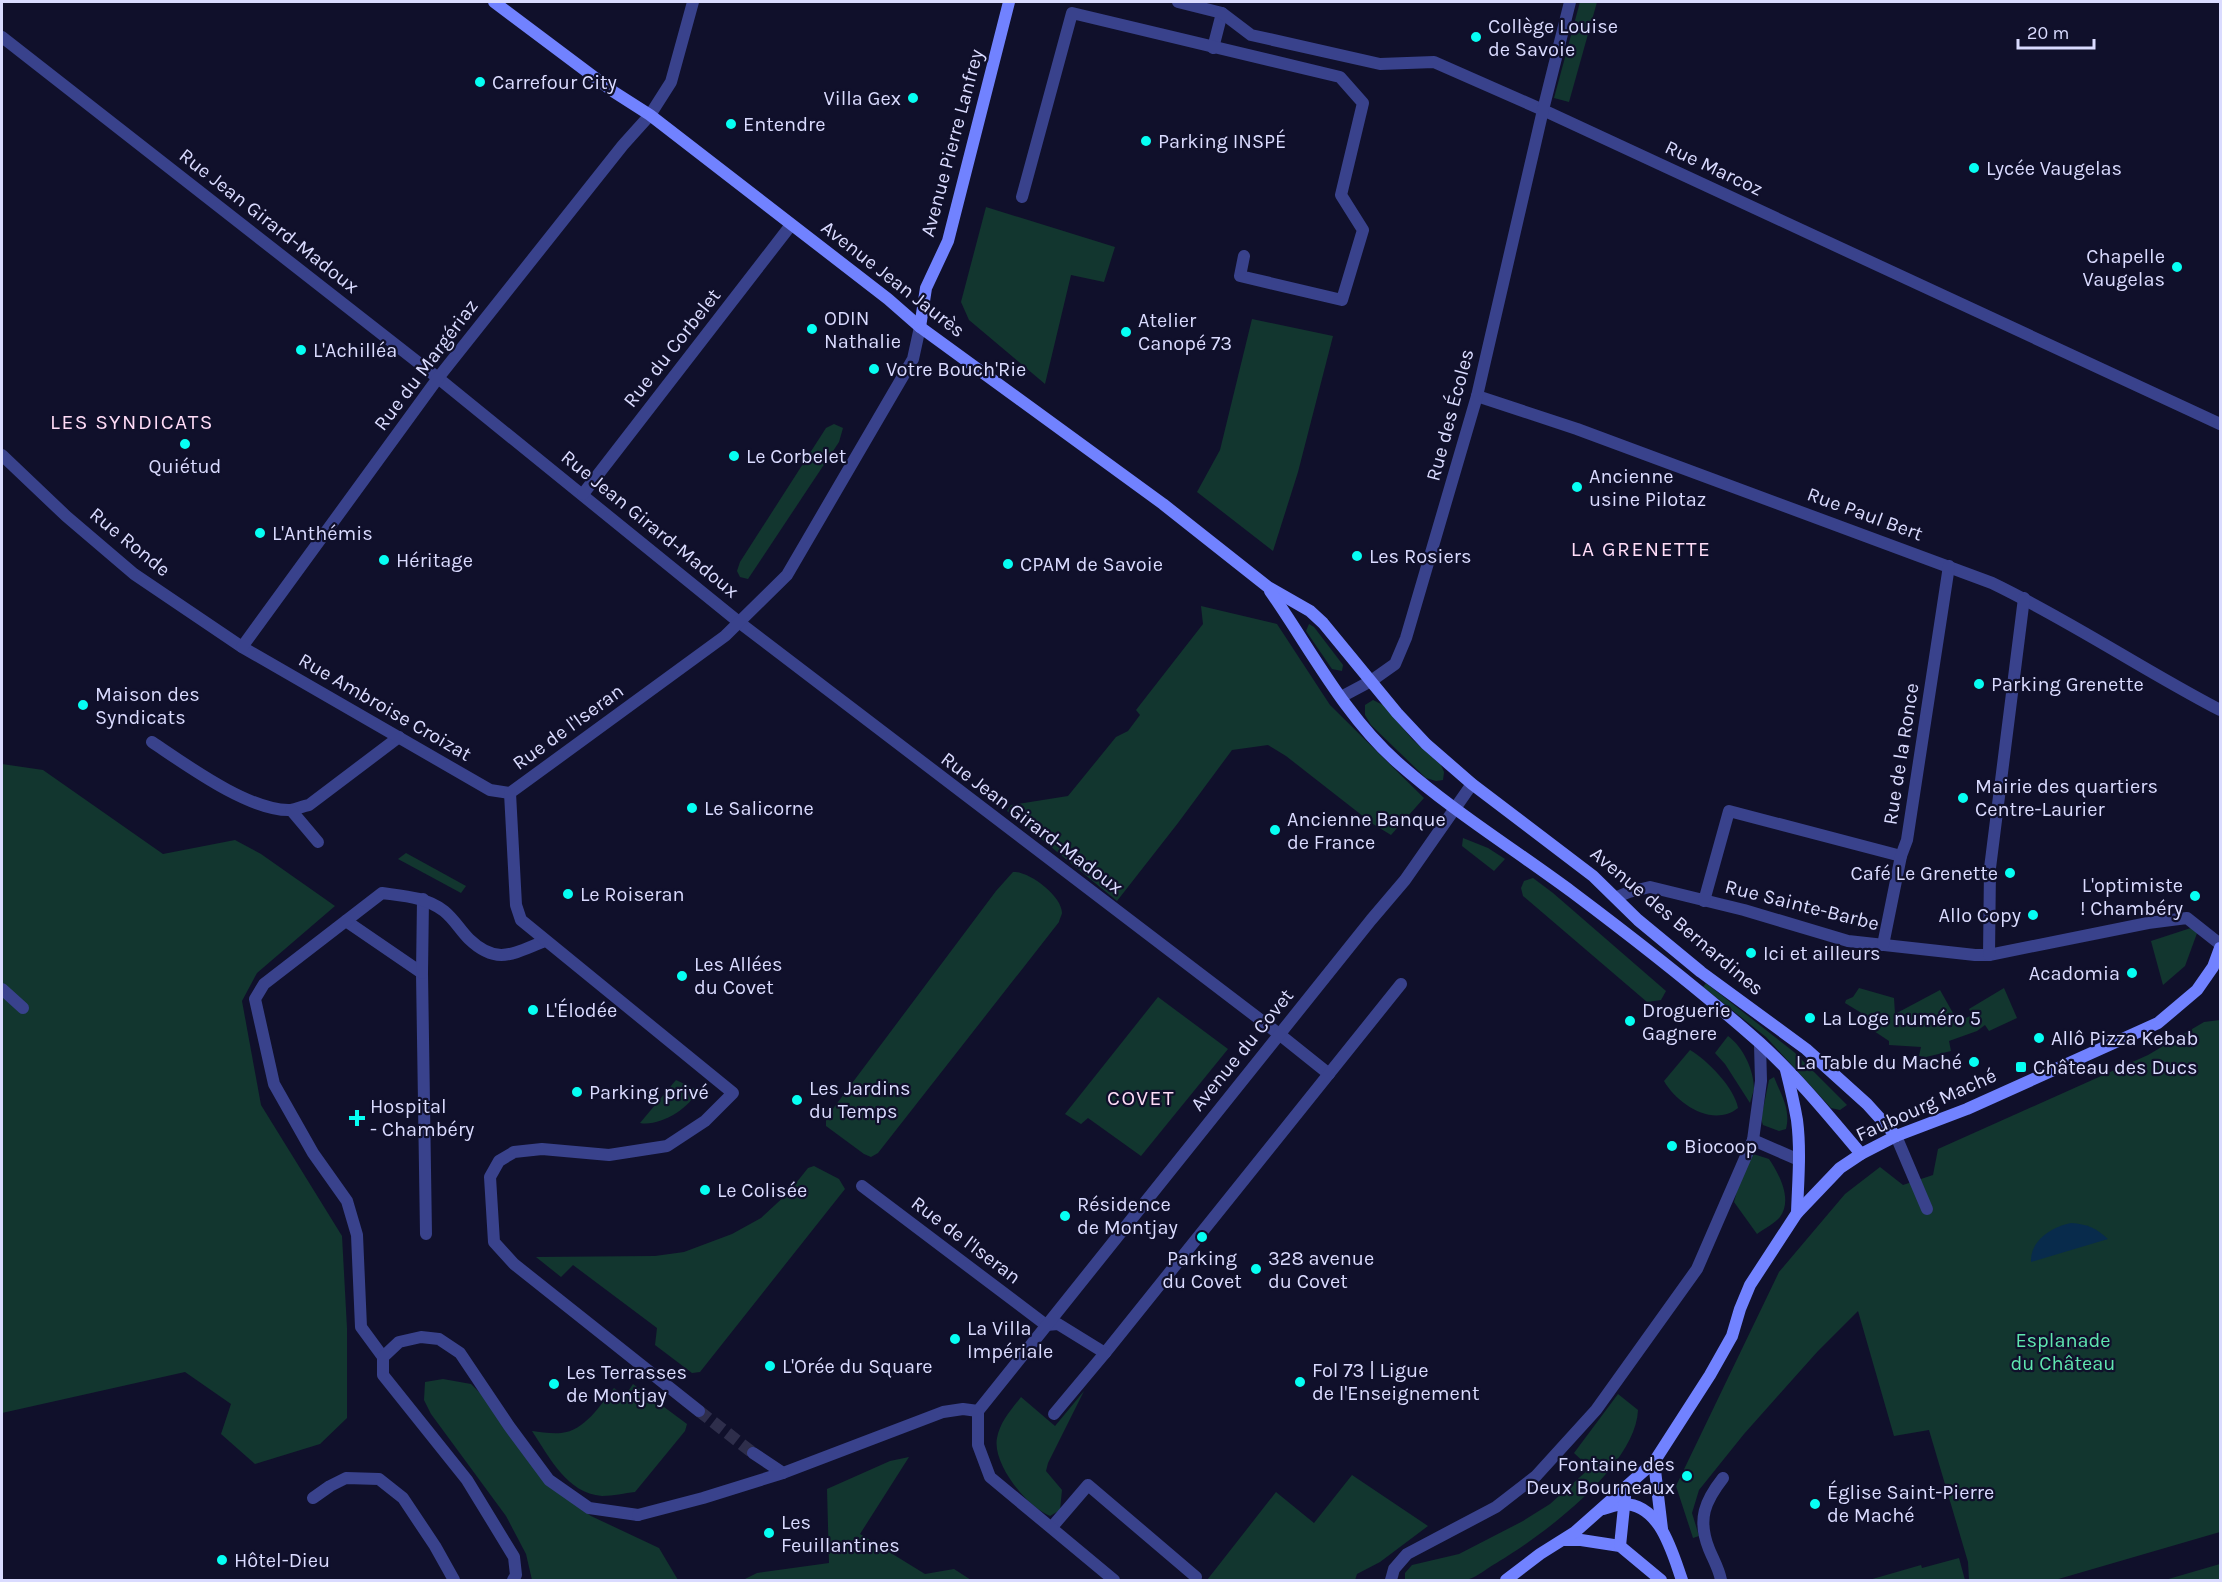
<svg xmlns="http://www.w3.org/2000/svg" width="2222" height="1582" viewBox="0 0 2222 1582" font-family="Karla,sans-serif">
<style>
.green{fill:#12362f}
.water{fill:#082b4c}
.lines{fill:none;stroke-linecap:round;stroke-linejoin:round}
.street-tunnel{stroke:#2e2e4b;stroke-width:12;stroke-dasharray:12 6;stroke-linecap:butt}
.lane{stroke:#39428c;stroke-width:12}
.street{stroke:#39428c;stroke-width:12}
.secondary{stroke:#7182ff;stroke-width:12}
.poi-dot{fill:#06fff3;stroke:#10102b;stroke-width:2}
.labels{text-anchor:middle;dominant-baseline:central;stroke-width:4.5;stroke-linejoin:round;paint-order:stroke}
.poi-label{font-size:20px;fill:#dadbff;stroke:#10102b;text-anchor:start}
.street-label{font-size:20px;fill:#dadbff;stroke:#10102b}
.park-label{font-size:20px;fill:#5fe6b0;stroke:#10102b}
.neighbourhood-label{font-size:21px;letter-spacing:1.5px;fill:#ffdcf7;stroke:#10102b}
</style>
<rect width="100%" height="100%" fill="#10102b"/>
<g class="green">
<path d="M1580,2H1597L1569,102L1554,98Z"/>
<path d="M986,207L1115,247L1104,282L1071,275L1045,384L969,320L961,302Z"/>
<path d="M1252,319L1333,336L1298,472L1273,551L1197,492L1220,450Z"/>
<path d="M834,424L843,428L839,442L748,579L740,577L737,571L740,562L826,428Z"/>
<path d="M1201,606L1277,624L1330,705L1424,798L1391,835L1373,824L1286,756L1268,745L1232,750L1178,823L1117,901L1007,811L1011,805L1068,796L1116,737L1128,731L1140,715L1136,710L1203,624Z"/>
<path d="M1309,624L1314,627L1343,665L1342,671L1332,669L1306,631Z"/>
<path d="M1373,700L1383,705L1413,740L1441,765L1444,772L1443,780L1436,781L1426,778L1371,725L1365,715V705Z"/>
<path d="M2,764L43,770L163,854L235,840L261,854L335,906L257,973L242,1001L261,1105L342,1236L347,1328V1418L320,1444L255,1464L221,1434L231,1404L185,1372L2,1413Z"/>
<path d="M1463,838L1488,848L1505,859L1494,871L1462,846Z"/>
<path d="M406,853L466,886L461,893L398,859Z"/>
<path d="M1013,872C1029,871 1062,896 1062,913C1062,914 1059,921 1059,922L878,1153L871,1157L864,1154L826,1126V1118L996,891Z"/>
<path d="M1533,878L1553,893L1666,991L1661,1000L1647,1002L1523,896L1521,888L1524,881Z"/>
<path d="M2200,925L2185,966L2163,985L2151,941Z"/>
<path d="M1706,983L1794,1052L1847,1105L1840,1110L1831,1108L1766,1037L1703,987Z"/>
<path d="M1859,988L1894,998L1895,1014L1940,990L1958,1022L1972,1015L1969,1009L2004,988L2017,1018L1989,1031L1985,1025L1977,1031L1949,1041L1951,1051L1926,1057L1919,1056L1921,1047L1889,1045V1041L1874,1031L1878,1023L1845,1003L1846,1000L1853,997Z"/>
<path d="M1158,997L1228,1049L1141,1156L1088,1118L1081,1124L1065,1114Z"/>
<path d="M2220,1020V1532L2055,1580H1969L1968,1562L1929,1430L1894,1436L1858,1311L1818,1351L1744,1434L1699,1490L1692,1513L1699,1536L1693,1538L1676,1486L1779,1272L1845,1194L1880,1167L1903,1185L1933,1175L1938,1149L2148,1055L2204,1022Z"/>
<path d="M1728,1036C1743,1047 1754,1070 1754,1089C1753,1093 1751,1099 1750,1103L1725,1064L1715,1053Z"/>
<path d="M1690,1050C1707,1060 1734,1087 1738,1108C1713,1128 1677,1104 1664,1081Z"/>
<path d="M1774,1077C1781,1095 1791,1109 1786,1129L1779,1131L1763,1125L1761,1119L1769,1080Z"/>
<path d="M676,1080L697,1090C691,1108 659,1127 640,1123Z"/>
<path d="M1747,1152L1769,1159C1779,1174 1793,1199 1780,1217C1775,1223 1764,1229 1757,1234L1734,1202Z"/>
<path d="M814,1166L839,1179L845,1189L700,1372L692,1373L655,1345L657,1328L573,1265L561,1277L536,1257L655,1256L684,1252L732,1234L761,1218L788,1193L808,1168Z"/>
<path d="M443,1379L471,1384L488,1401L553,1489L591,1516L659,1548L678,1580H532L526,1554L506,1516L431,1414L424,1400L425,1382Z"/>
<path d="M633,1384L687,1424L685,1431L635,1492C625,1493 613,1496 602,1496C567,1493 550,1458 532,1431C541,1432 552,1434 561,1433C585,1431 600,1405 614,1388L625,1396Z"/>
<path d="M1084,1391L1048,1463L1046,1471L1062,1490L1060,1510L1050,1516C1027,1507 992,1464 997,1438C1000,1422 1011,1410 1021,1397L1055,1426Z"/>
<path d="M1618,1394L1638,1410C1636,1467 1538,1539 1493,1565C1485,1570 1474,1579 1465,1580C1446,1582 1424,1581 1405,1580V1573L1412,1565L1459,1554L1523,1521L1550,1504L1590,1468L1574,1453Z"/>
<path d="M909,1457L860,1534L925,1574L954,1569L971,1580H743L757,1573L829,1563L827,1489L890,1461Z"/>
<path d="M1352,1475L1428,1526L1380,1562L1357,1574L1355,1580H1207L1276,1492L1314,1523Z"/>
<path d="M1959,1558L1965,1580H1869L1921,1565L1922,1568Z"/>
<path d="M2220,1564V1580H2165Z"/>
</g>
<path class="water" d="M2071,1223C2087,1224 2096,1228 2108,1239L2031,1262C2030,1240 2052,1227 2071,1223Z"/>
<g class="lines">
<path class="street-tunnel" d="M699,1411L753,1453"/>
<g class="lane">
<path d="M1213,48L1222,13"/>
<path d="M1022,197L1072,13L1340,77L1363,103L1341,195L1363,230L1342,300L1240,276L1244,256"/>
<path d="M152,742C185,764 250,812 291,810C297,809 303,806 309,805L399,737"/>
<path d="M291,810L318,842"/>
<path d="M346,921L422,973L426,1234"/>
<path d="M422,973L423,899"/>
<path d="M2,989L23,1008"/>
<path d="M1279,1034L1329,1074"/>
<path d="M1896,1136L1927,1209"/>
<path d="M1753,1140L1799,1160"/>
<path d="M1046,1325L1058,1324L1105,1353L1401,984"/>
<path d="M383,1357L361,1327L357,1235L347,1201L313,1153L274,1084L255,999L264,984L382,893C404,896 426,897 444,911C454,919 460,930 469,939C497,966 514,953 545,941"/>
<path d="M1054,1414L1105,1353"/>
<path d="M313,1498L330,1486L346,1478L379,1479L403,1498L435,1546L454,1580"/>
<path d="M1052,1527L1088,1485L1196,1577"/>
<path d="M513,1580L516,1575L514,1557L467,1480L383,1375V1357L399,1342L421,1337L439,1339L460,1353L509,1426L549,1480L589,1508L638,1515"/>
<path d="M1721,1580C1719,1569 1713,1559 1709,1549C1697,1519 1705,1501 1723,1478"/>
</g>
<g class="street">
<path d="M1178,2L1222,13L1251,35L1380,64L1434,62L1543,110L2220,424"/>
<path d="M2,37L438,378L740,623L1279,1034"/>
<path d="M1477,396L1577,429L1992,583C2071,621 2143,670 2220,710"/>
<path d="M2,455L66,516L134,574L242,647L490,790L510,793"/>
<path d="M583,494L791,225"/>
<path d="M242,647L438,378L623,145L650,115L671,82L693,2"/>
<path d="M1341,697L1371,681L1395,664L1406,638L1477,396L1543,110L1570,2"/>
<path d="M1617,897L1629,892L1650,887L1744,910L1848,941L1975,955H1989L2148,923L2187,918L2220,944"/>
<path d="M1704,901L1729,811L1901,856"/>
<path d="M1883,945L1901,856L1907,840L1949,566"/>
<path d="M1989,955L1990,868L2024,598"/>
<path d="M862,1186L1046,1325"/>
<path d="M699,1411L514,1264L494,1242L490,1177L499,1161L514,1152L542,1149L609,1155L667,1146L705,1121L733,1093L521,920L516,905L510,793L725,636L787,575L913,359L920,327"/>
<path d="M753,1453L783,1473L943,1412L963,1409L978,1411"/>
<path d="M638,1515L703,1498L783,1473"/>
<path d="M1114,1580L990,1477L978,1445V1411L1371,920L1405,880L1472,784"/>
<path d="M1391,1580L1394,1569L1407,1554L1496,1507L1536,1476L1596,1410L1697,1269L1753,1140L1761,1081L1760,1044"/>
</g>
<g class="secondary">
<path d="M494,2L614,92L650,115L888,299L920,327L1163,504L1268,587L1310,611L1323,623L1397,713L1426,744L1472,784L1593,876L1638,920L1701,972L1806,1049L1867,1104L1896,1136"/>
<path d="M920,327L926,288L948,241L1009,2"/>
<path d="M1270,591C1310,648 1344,715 1397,762C1451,810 1514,849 1572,892C1636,940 1700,990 1760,1043C1797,1077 1829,1116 1861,1154"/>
<path d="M1786,1070C1790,1086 1794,1103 1797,1120C1801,1151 1798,1182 1797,1213"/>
<path d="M1654,1462L1662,1529"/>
<path d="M1603,1509C1609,1507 1616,1505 1622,1504C1660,1503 1672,1552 1682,1580"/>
<path d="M1564,1540H1581L1620,1546L1661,1580"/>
<path d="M1620,1546L1625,1497"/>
<path d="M1506,1580L1540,1554L1575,1532L1654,1462L1710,1375L1732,1336L1740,1309L1750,1285L1797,1213L1840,1168L1861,1154L1896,1136L1967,1109L2158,1023L2197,990L2213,967L2220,948"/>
</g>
</g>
<g class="poi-dot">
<circle cx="1476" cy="37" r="6"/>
<circle cx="480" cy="82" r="6"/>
<circle cx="913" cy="98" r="6"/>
<circle cx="731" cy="124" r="6"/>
<circle cx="1146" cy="141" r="6"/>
<circle cx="1974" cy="168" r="6"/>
<circle cx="2177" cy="267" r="6"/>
<circle cx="812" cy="329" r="6"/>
<circle cx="1126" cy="332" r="6"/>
<circle cx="301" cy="350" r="6"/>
<circle cx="874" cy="369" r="6"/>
<circle cx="185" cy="444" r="6"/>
<circle cx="734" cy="456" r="6"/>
<circle cx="1577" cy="487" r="6"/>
<circle cx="260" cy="533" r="6"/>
<circle cx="1357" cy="556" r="6"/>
<circle cx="384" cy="560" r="6"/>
<circle cx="1008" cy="564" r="6"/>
<circle cx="1979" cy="684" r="6"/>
<circle cx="83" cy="705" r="6"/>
<circle cx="1963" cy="798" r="6"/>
<circle cx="692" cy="808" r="6"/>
<circle cx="1275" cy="830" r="6"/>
<circle cx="2010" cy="873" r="6"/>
<circle cx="568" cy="894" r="6"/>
<circle cx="2195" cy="896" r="6"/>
<circle cx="2033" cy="915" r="6"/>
<circle cx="1751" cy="953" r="6"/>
<circle cx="2132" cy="973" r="6"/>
<circle cx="682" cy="976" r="6"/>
<circle cx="533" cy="1010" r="6"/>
<circle cx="1810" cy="1018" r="6"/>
<circle cx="1630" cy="1021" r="6"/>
<circle cx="2039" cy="1038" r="6"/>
<circle cx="1974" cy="1062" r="6"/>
<rect x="2015" y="1061" width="12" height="12" rx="3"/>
<circle cx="577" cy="1092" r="6"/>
<circle cx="797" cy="1100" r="6"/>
<path d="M354 1109h6v6h6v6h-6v6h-6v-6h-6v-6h6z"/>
<circle cx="1672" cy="1146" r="6"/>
<circle cx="705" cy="1190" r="6"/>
<circle cx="1065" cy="1216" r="6"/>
<circle cx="1202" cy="1237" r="6"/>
<circle cx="1256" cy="1269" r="6"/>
<circle cx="955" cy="1339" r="6"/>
<circle cx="770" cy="1366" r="6"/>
<circle cx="1300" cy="1382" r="6"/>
<circle cx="554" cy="1384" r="6"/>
<circle cx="1687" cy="1476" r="6"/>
<circle cx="1815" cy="1504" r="6"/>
<circle cx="769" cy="1533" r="6"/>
<circle cx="222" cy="1560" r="6"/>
</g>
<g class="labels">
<g class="poi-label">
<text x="1488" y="26">Collège Louise<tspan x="1488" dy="23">de Savoie</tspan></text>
<text x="492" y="82">Carrefour City</text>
<text x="901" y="98" text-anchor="end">Villa Gex</text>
<text x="743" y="124">Entendre</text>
<text x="1158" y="141">Parking INSPÉ</text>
<text x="1986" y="168">Lycée Vaugelas</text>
<text x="2165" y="256" text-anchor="end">Chapelle<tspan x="2165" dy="23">Vaugelas</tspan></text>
<text x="824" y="318">ODIN<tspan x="824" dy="23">Nathalie</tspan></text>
<text x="1138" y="320">Atelier<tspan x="1138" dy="23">Canopé 73</tspan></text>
<text x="313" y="350">L'Achilléa</text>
<text x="886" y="369">Votre Bouch'Rie</text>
<text x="746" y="456">Le Corbelet</text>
<text x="185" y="466" text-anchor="middle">Quiétud</text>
<text x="1589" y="476">Ancienne<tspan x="1589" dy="23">usine Pilotaz</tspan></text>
<text x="272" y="533">L'Anthémis</text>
<text x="1369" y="556">Les Rosiers</text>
<text x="396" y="560">Héritage</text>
<text x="1020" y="564">CPAM de Savoie</text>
<text x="1991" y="684">Parking Grenette</text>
<text x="95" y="694">Maison des<tspan x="95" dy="23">Syndicats</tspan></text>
<text x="1975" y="786">Mairie des quartiers<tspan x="1975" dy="23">Centre-Laurier</tspan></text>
<text x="704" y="808">Le Salicorne</text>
<text x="1287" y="819">Ancienne Banque<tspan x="1287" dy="23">de France</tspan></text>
<text x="1998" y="873" text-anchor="end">Café Le Grenette</text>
<text x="2183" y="885" text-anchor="end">L'optimiste<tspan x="2183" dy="23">! Chambéry</tspan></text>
<text x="580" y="894">Le Roiseran</text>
<text x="2021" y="915" text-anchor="end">Allo Copy</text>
<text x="1763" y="953">Ici et ailleurs</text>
<text x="694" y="964">Les Allées<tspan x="694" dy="23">du Covet</tspan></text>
<text x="2120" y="973" text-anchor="end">Acadomia</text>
<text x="545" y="1010">L'Élodée</text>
<text x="1642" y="1010">Droguerie<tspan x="1642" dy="23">Gagnere</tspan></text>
<text x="1822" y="1018">La Loge numéro 5</text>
<text x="2051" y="1038">Allô Pizza Kebab</text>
<text x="1962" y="1062" text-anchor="end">La Table du Maché</text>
<text x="2033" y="1067">Château des Ducs</text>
<text x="809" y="1088">Les Jardins<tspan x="809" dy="23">du Temps</tspan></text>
<text x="589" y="1092">Parking privé</text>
<text x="370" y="1106">Hospital<tspan x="370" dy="23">- Chambéry</tspan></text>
<text x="1684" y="1146">Biocoop</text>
<text x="717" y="1190">Le Colisée</text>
<text x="1077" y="1204">Résidence<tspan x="1077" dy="23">de Montjay</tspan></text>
<text x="1202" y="1258" text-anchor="middle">Parking<tspan x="1202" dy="23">du Covet</tspan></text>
<text x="1268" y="1258">328 avenue<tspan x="1268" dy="23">du Covet</tspan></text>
<text x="967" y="1328">La Villa<tspan x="967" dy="23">Impériale</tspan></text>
<text x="782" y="1366">L'Orée du Square</text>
<text x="1312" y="1370">Fol 73 | Ligue<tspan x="1312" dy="23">de l'Enseignement</tspan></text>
<text x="566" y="1372">Les Terrasses<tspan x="566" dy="23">de Montjay</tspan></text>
<text x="1675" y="1464" text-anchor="end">Fontaine des<tspan x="1675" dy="23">Deux Bourneaux</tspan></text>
<text x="1827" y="1492">Église Saint-Pierre<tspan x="1827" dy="23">de Maché</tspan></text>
<text x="781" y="1522">Les<tspan x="781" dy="23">Feuillantines</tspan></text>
<text x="234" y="1560">Hôtel-Dieu</text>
</g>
<g class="street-label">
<text transform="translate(952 143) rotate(-75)">Avenue Pierre Lanfrey</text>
<text transform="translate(1714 168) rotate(25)">Rue Marcoz</text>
<text transform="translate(269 221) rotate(38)">Rue Jean Girard-Madoux</text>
<text transform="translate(893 279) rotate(38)">Avenue Jean Jaurès</text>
<text transform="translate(672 348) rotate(-52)">Rue du Corbelet</text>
<text transform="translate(426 365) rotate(-53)">Rue du Margériaz</text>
<text transform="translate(1450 415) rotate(-75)">Rue des Écoles</text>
<text transform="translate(1865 514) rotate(20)">Rue Paul Bert</text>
<text transform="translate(650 524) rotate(39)">Rue Jean Girard-Madoux</text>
<text transform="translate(130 542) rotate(39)">Rue Ronde</text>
<text transform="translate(385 707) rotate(30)">Rue Ambroise Croizat</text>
<text transform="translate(568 727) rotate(-36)">Rue de l'Iseran</text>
<text transform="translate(1901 754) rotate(-81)">Rue de la Ronce</text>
<text transform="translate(1032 823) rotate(37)">Rue Jean Girard-Madoux</text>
<text transform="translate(1802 905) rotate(14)">Rue Sainte-Barbe</text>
<text transform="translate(1677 921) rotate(40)">Avenue des Bernardines</text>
<text transform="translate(1242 1050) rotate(-51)">Avenue du Covet</text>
<text transform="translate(1926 1105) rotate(-24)">Faubourg Maché</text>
<text transform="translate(966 1240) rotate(37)">Rue de l'Iseran</text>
</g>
<g class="park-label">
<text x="2063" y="1340">Esplanade<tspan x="2063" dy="23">du Château</tspan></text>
</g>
<g class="neighbourhood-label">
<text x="132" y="422">LES SYNDICATS</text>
<text x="1641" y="549">LA GRENETTE</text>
<text x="1141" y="1098">COVET</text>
</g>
</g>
<rect width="2222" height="1582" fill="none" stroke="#dadbff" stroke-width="6"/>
<path d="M2018 39v9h76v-9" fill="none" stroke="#dadbff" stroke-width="3"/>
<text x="2027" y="39" font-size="18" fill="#dadbff" stroke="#10102b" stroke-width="4.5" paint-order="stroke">20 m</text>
</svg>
